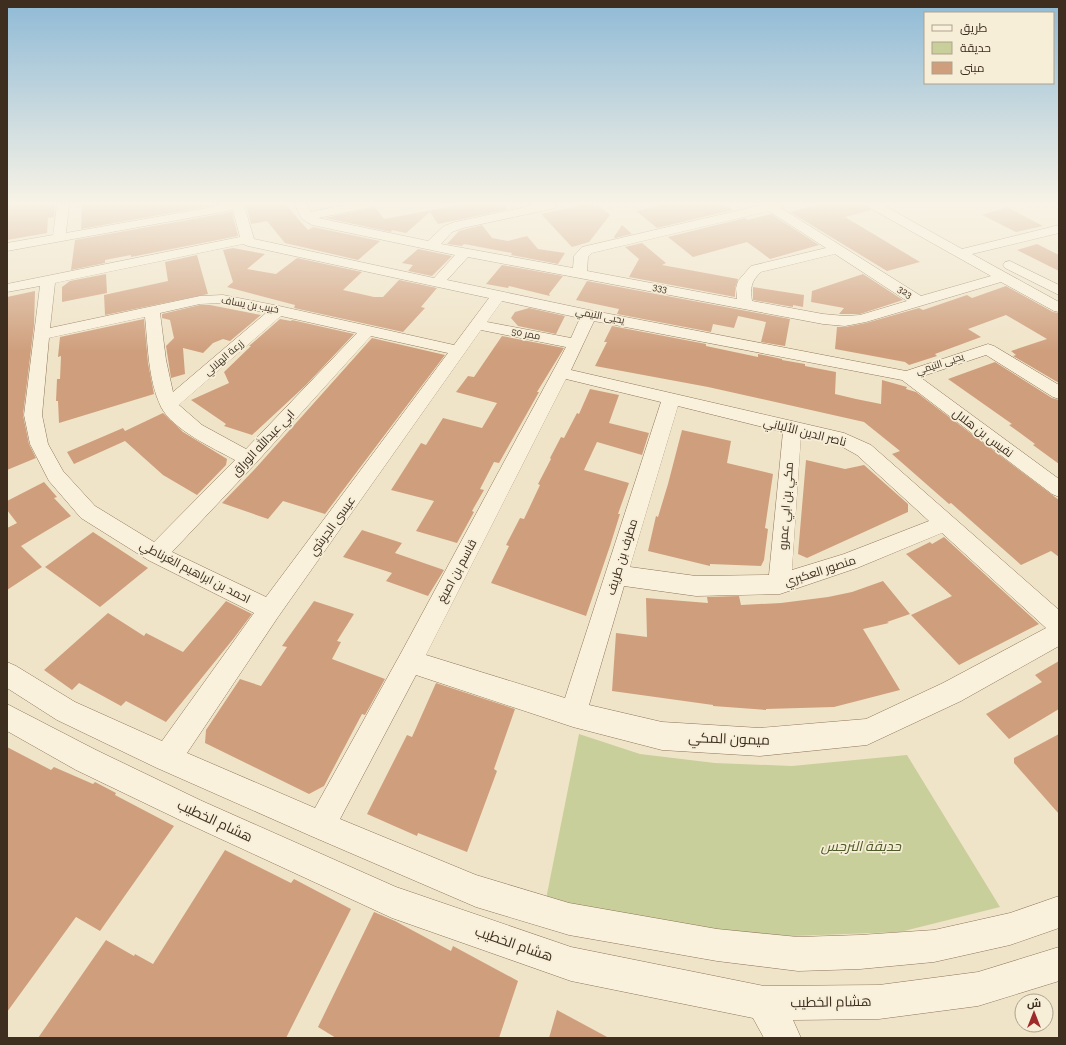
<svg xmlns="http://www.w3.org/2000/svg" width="1066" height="1045" viewBox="0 0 1066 1045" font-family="'Zilla Slab',Cairo,serif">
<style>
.green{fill:#c9cf9b}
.building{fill:#cf9f7d}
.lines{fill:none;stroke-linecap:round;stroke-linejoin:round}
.minor-casing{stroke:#8d765c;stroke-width:1}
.minor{fill:#faf1dc;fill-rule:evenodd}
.labels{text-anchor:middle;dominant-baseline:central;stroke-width:3.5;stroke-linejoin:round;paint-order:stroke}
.far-street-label{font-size:10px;fill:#3d2e20;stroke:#f7eed8}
.street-label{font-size:12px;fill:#3d2e20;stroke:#f7eed8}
.near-street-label{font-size:14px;fill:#3d2e20;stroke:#f7eed8}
.near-park-label{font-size:14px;font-style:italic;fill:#4d5a26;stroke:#f7eed8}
</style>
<rect width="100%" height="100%" fill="#f0e4c8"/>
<path class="green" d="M579,734L640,754L715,763L792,766L907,755L1000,907L900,932L793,936L704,932L546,899Z"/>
<g class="building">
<path d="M7,205H55L54,217L48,218L47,233L7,240Z"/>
<path d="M82,205H216L81,229Z"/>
<path d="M246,205H286L308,230L313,227L380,241L358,260L285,243L267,221L251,224Z"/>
<path d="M460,205H506V210L438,224L430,212L406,233L392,230L391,232L325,218L367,209L370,207L374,206L384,219Z"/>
<path d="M584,205H598L610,215L589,242L572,247L541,214Z"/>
<path d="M662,205H725L733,210L657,228L636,211Z"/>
<path d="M817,205H867L871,210L845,217L920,262L887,271L790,212Z"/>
<path d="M1007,207L1043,226L1016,232L982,215Z"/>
<path d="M232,212L238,236L131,257V255L105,260V263L71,270L75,240Z"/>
<path d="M771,214L819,245L770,259L747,242L693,257L668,237L745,218L747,220Z"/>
<path d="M482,225L492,238L508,241L527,236L538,249L565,253L558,264L511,255L512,253L464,244L462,246L447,244L459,231Z"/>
<path d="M622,225L632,234L615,238L614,237Z"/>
<path d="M642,243L666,263L662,265L738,279L735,288V297L629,277L639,259L625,247Z"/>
<path d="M1037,244L1059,255V271L1017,250Z"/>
<path d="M233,248L265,254L247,269L276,274L297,258L362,272L343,290L374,297H383L399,280L437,288L421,307L425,308L403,332L294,308L295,305L227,287L233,282L223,250Z"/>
<path d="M418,249L452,256L432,276L408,271L413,265L402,263Z"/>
<path d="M197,255L208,294L105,315L104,295L168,281L165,262Z"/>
<path d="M502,265L563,276L549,294L550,296L509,286L508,288L486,284Z"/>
<path d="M106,274L107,293L62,302V287L70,281Z"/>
<path d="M863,274L903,300L860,314H839L844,308L811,302L812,291Z"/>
<path d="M587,281L790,319L785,346L761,342L766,322L738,316L734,328L713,324L711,332L617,314L619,309L576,300Z"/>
<path d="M1006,286L1053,312L1059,313V383L1013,356L1016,355L1011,351L1047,339L1006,315L968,329L981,337L935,354L937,356L909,365L905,362L835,349L837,327H845L866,323L919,308L923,310L967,295L972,298Z"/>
<path d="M753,287L804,295L803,307L793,305V307L753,300Z"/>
<path d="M35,291L34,325L23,415L29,444L36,458L7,470V297Z"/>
<path d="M200,305H210L261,315L230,341L223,339L213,343L203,353L183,348L185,374L171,378L166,346L174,338L170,320L162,318V314Z"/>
<path d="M529,308L565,316L556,334L518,326L511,318L515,312Z"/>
<path d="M144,319L148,363L154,394L59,423L58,401H56L57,379H60L61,356L58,357L60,337Z"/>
<path d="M280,319L291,321L292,320L354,334L306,385L252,435L224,426L226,424L191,400L229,383L224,372L251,346H249Z"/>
<path d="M612,326L706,344V346L758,357V354L782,359V360L805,364V366L836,372L835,394L856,399L881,404L882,380L907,387L906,389L916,392L1059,500V557L1051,551L1021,565L951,503L949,504L892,454L900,451L864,422L708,387L595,366L607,342H604Z"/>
<path d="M502,336L564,348L537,392H539L499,463L494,462L480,489L484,490L472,511L474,512L457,543L416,531L434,501L391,490L421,443L426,445L443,418L482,428L497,403L456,392L468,376L474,377Z"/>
<path d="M372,338L445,355L325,514L283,501L268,519L222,503L253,471Z"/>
<path d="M995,362L1052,398L1059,400V464L1033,445L1035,444L1009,425L1012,424L948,379Z"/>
<path d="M590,389L619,395L609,423L649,433L642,455L597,442L584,470L629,483L618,514H620L610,546L586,616L491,583L509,546L506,545L520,518L524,519L540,485L538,484L551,459L550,458L561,437L564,438L577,413L579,414Z"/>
<path d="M163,413L183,432L227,459L226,465L197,495L163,475L125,441L74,464L67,452L123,428L125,431Z"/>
<path d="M682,430L731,441L727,463L773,474L765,528L768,529L764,560L761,566L710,564V566L648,551L656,516L658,517L668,484Z"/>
<path d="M806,460L845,469L864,465L908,504V512L807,558L798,554Z"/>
<path d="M44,482L57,497L54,498L71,516L21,546L42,567L7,590V528L17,523L7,510V501Z"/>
<path d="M362,530L402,543L395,553L444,570L428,596L386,581L392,573L343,557Z"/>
<path d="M93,532L148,568L100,607L45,567Z"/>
<path d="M944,537L1039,624L959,665L911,615L952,596L906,554L930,542L932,544Z"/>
<path d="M883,581L910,614L887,622L889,623L863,629L900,690L834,707L766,709V710L713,706V705L612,691L616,633L647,637L646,598L708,603L707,597L739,596L741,605L781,603L828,597L852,592Z"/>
<path d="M226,601L252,614L234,638L166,722L126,701L121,706L79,683L72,690L44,670L108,613L144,636L146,633L183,652Z"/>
<path d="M314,601L354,614L337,641L341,642L332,659L385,679L365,715L362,714L324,786L309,794L205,743L206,730L240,679L261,686L287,647L282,646Z"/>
<path d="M1059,661V709L1009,739L986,714L1042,682L1035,675Z"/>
<path d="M436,683L515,709L494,769L497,771L467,852L418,833L417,836L367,814L407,735L412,737Z"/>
<path d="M1059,734V814L1014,763V758Z"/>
<path d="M7,747L51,770L54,767L93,784L95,782L116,793L115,795L174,826L100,931L76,917L7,1012Z"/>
<path d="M225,850L291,883L294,879L351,909L286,1038H38L106,940L134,956L135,954L153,964Z"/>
<path d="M374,912L395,921L451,951L453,946L518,981L499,1038H336L318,1027Z"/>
<path d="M557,1010L609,1038H549Z"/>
</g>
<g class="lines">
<g class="minor-casing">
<g id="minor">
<path d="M57,205H69L66,233L224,205H244L254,239L434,278L455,255L312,225L302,219L295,205H307L310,212L345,205H369L367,208L318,218L428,241L444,226L455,222L535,205H557L555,208L551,209L463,228L452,232L441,244L573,268L574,256L582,247L762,205H783L781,208L921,296L991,276L870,208L868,205H883L962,249L1059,225V233L972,254L1059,302V312L1054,311L1001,282L866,322L845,326L823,324L468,257L447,280L589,310L906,371L988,344L994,346L1059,385V399L1053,397L986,355L920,377L1059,479V497L1052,494L902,380L594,321L571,370L844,433L871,445L1059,610V646L961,701L867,745L760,756L662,750L573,727L416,675L340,819L476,875L569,903L717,929L798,937L860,935L934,930L1010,913L1059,896V928L1010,945L934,962L860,969L798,971L717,961L569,935L476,907L311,836L157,768L57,720L7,688V662L16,666L75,702L162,741L254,613L148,560L81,518L49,481L30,444L24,415L40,286L7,292V284L240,237L233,210L7,251V243L53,235ZM769,211L826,248L751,266L738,281L736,288L737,299L587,271L588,257L592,253ZM243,244L248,246L489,298L454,345L279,306L223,295L200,296L50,328L55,283ZM835,254L907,301L860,315L845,316L823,314L752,301C750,288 751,281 761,272ZM502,301L580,318L571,338L487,322ZM223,303L266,313L173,392L166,360L160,313L200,304ZM281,316L357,333L246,449L202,425L179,405ZM145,317C148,346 148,380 161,407C173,430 213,448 235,460L154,542L95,506L63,471L48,444L42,415L49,338ZM481,330L566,347L401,653L315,808L187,753L278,617ZM371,336L448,353L266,597L172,552L255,464ZM566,379L661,402L565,698L426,655ZM678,406L783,432L769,575L696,576L630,567ZM801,436L839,445L857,455L929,521L844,554L792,570ZM942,533L1046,628L943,683L866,719L760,728L662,722L589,705L624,586L696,596L780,594L857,568Z"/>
<path d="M1010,261L1059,285V295L1005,268L1003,265L1005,262Z"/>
<path d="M7,704L96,750L202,801L396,887L571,947L764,986L879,985L978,972L1059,947V981L978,1006L879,1019L793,1020L801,1038H764L753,1018L571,981L392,918L182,821L76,770L7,731Z"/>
</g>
</g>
<use href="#minor" class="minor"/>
</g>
<linearGradient id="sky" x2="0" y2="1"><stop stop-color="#8fbad6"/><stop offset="0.58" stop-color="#f8f3e6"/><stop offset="1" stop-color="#f8f3e6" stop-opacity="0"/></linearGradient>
<rect width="1066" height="351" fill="url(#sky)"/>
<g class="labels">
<g class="far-street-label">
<text transform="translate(660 288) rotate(11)">333</text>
<text transform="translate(905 292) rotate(33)">323</text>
<text transform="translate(250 305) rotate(10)">خبيب بن يساف</text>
<text transform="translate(600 316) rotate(11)">يحيى التيمي</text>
<text transform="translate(526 334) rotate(11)">ممر 50</text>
<text transform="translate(224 358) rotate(-41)">زرعة الهلالي</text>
<text transform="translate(940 364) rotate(-18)">يحيى التيمي</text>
</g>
<g class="street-label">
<text transform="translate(805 432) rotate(14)">ناصر الدين الألباني</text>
<text transform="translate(983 433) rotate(37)">نفيس بن هلال</text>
<text transform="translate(263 443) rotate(-47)">ابي عبدالله الوراق</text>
<text transform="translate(786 506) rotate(-86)">مكي بن ابي عمرو</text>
<text transform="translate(332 526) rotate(-54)">عيسى الجرشي</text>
<text transform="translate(622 557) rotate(-73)">مطرف بن طريف</text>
<text transform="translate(457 571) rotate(-62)">قاسم بن اصبغ</text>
<text transform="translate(820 571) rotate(-18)">منصور العكبري</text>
<text transform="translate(195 572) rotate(27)">احمد بن ابراهيم الغرناطي</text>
</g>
<g class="near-street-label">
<text transform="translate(729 739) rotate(2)">ميمون المكي</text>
<text transform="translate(215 821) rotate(25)">هشام الخطيب</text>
<text transform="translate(514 944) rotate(19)">هشام الخطيب</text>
<text transform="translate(831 1002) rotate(-1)">هشام الخطيب</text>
</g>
<g class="near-park-label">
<text x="861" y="846">حديقة النرجس</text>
</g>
</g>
<rect width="1066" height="1045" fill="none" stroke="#3d2e20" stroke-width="16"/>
<rect x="924" y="12" width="130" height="72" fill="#f7eed8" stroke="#ada18e"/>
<rect x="932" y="25" width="20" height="6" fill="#faf1dc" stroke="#ada18e"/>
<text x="960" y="32" font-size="12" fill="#3d2e20">طريق</text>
<rect x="932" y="42" width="20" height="12" fill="#c9cf9b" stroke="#ada18e"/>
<text x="960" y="52" font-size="12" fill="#3d2e20">حديقة</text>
<rect x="932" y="62" width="20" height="12" fill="#cf9f7d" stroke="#ada18e"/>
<text x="960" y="72" font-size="12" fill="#3d2e20">مبنى</text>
<g transform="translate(1034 1013)"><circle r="19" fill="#f7eed8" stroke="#ada18e"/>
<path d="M0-3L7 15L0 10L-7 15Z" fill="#9e2a2b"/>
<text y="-6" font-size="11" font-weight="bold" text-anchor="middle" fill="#3d2e20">ش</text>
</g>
</svg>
